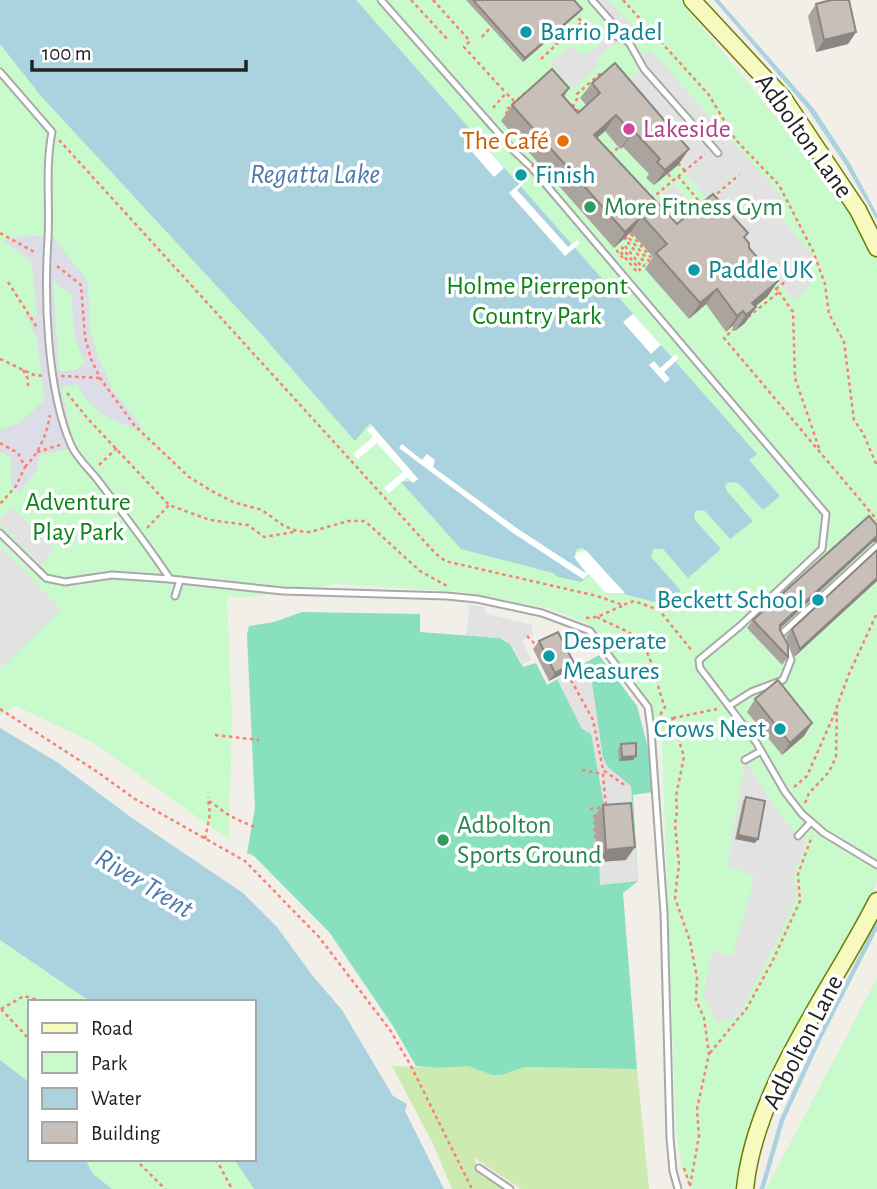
<svg xmlns="http://www.w3.org/2000/svg" width="877" height="1189" viewBox="0 0 877 1189" font-family="'Alegreya Sans',sans-serif">
<style>
.grass{fill:#cdebb0}
.park{fill:#c8facc}
.pitch{fill:#88e0be}
.parking{fill:#e2e2e2}
.plaza{fill:#dddde8;fill-rule:evenodd}
.water{fill:#aad3df}
.pier{fill:#fff}
.lines{fill:none;stroke-linecap:round;stroke-linejoin:round}
.stream{stroke:#aad3df;stroke-width:4.5}
.lane-casing{stroke:#a9a9a9;stroke-width:9}
.secondary-casing{stroke:#707d05;stroke-width:19}
.path{stroke:#fa8072;stroke-width:2.5;stroke-dasharray:3.5 3.5;stroke-linecap:butt}
.lane{stroke:#fff;stroke-width:5}
.secondary{stroke:#f7fabf;stroke-width:16}
.path-bridge{stroke:#fa8072;stroke-width:2.5;stroke-dasharray:3.5 3.5;stroke-linecap:butt}
.wall{fill:#aba49e}
.shaded-wall{fill:#8b8681}
.building{fill:#c7bfb8;stroke:#8b8681;stroke-width:2}
.culture-dot{fill:#0f9aa8;stroke:#fff;stroke-width:2.5}
.hotel-dot{fill:#d1479c;stroke:#fff;stroke-width:2.5}
.food-dot{fill:#e8710a;stroke:#fff;stroke-width:2.5}
.leisure-dot{fill:#2e9e5b;stroke:#fff;stroke-width:2.5}
.labels{text-anchor:middle;dominant-baseline:central;stroke-width:7;stroke-linejoin:round;paint-order:stroke}
.culture-label{font-size:26px;fill:#0d838f;stroke:#fff;text-anchor:start}
.hotel-label{font-size:26px;fill:#b23c85;stroke:#fff;text-anchor:start}
.street-label{font-size:26px;fill:#222;stroke:#fff}
.food-label{font-size:26px;fill:#c56008;stroke:#fff;text-anchor:end}
.leisure-label{font-size:26px;fill:#27864d;stroke:#fff;text-anchor:start}
.park-label{font-size:26px;fill:#0c8416;stroke:#fff}
.water-label{font-size:28px;font-style:italic;fill:#4a7aab;stroke:#fff}
</style>
<rect width="100%" height="100%" fill="#f2efe9"/>
<path class="grass" d="M453,1065L468,1066L492,1075H502L524,1067L637,1069L649,1189H521L473,1157L482,1176L504,1189H452L433,1144L392,1066L437,1068Z"/>
<g class="park">
<path d="M0,0H680L868,229L877,256V881L859,926L784,1055L744,1147L738,1189H690L682,1167L676,1131L661,723L651,716L646,698L588,624L550,609L462,592L337,584L245,598L227,596L232,721L229,840L94,743L16,706L0,715Z"/>
<path d="M0,940L91,1002H30V1159H234L254,1189H0Z"/>
<path d="M877,978V1189H766Z"/>
</g>
<path class="pitch" d="M302,612L420,614V632L500,638L510,644L523,667L536,663L547,685L599,655L637,706L650,755L653,792L633,795L638,881L623,893L637,1069L524,1067L502,1075H492L468,1066L437,1068L416,1066L393,1026L329,932L254,856L247,853L255,808L247,635L249,626L274,622Z"/>
<g class="parking">
<path d="M587,0H608L634,28V41L641,57L650,50L783,198L774,208L813,257L809,272L815,279L794,300L710,203L734,181L740,172L708,200L686,174V169L618,90L639,71L626,46L621,43L610,46L597,59L598,65L574,89L550,63L570,45L585,56L607,38L609,33L608,24Z"/>
<path d="M674,184L695,208L669,230L648,207Z"/>
<path d="M12,507L54,550L41,565L0,524V518Z"/>
<path d="M0,546L61,609L0,669Z"/>
<path d="M467,604L484,607L486,614L533,625L532,631L534,635L527,636L523,641L531,660L522,664L514,648L505,639L466,635L469,610Z"/>
<path d="M586,663L591,676L603,758L608,767L631,786L638,881L600,885L599,862L626,859L621,805H604L591,734L582,729L557,679Z"/>
<path d="M745,760L776,809L798,836L807,839L794,876L797,894L782,931L741,1011L730,1020L716,1021L703,997L712,950L732,957L755,876L727,866Z"/>
</g>
<path class="plaza" d="M52,235L88,282L90,330L98,356L112,389L142,428H132L101,414L89,403L77,384L61,388L72,437V448L39,455L37,469L20,492L11,486V458L0,452V430L21,422L44,400L43,386L37,338L25,313L37,316L32,262L4,241L14,237ZM53,281L71,294L75,338L85,363L74,371H59Z"/>
<g class="water">
<path d="M0,0H356L757,454L749,460L780,496L763,510L738,483L728,482L725,486L727,491L753,521L730,539L705,511L697,510L694,514L695,520L721,549L688,578L663,549H653L651,557L681,591L663,604L624,594L589,553L583,548L577,549L574,557L589,575L581,582L558,577L553,573L461,549L401,482L419,480L370,423L355,441L262,335L41,96L0,44Z"/>
<path d="M714,0H719L815,110L851,165L877,214V220L846,166L807,108Z"/>
<path d="M0,728L57,762L132,818L243,893L277,927L312,975L342,1010L393,1096L407,1104L405,1111L444,1189H254L234,1159H254V1002H91L0,940Z"/>
<path d="M0,1060L30,1083V1159H85L93,1174L112,1189H0Z"/>
</g>
<g class="pier">
<path d="M476,136L504,168L494,177L466,145Z"/>
<path d="M524,180L525,182L517,190L568,247L577,240L580,243L565,256L509,193Z"/>
<path d="M633,314L661,345L651,354L623,322Z"/>
<path d="M676,354L679,358L664,372L670,379L665,383L649,365L654,361L660,368Z"/>
<path d="M372,426L418,479L413,483L407,477L389,493L384,488L403,472L377,443L358,459L353,454L373,437L367,430Z"/>
<path d="M402,444L422,460L427,454L435,460L433,467L518,529L587,574L575,558L577,552L586,551L625,593H606L589,574L583,579L513,533L399,448Z"/>
</g>
<g class="lines">
<path class="stream" d="M762,1189L782,1120L820,1037L877,925"/>
<g class="lane-casing">
<g id="lane">
<path d="M381,0L515,152L531,167L826,514L822,549L740,626L699,660L700,668L756,742L785,792L802,814L824,833L877,865"/>
<path d="M592,0L614,25L615,36L624,38L630,44L644,69L718,153"/>
<path d="M0,72L52,132C45,168 50,203 48,239C44,299 47,390 71,445C76,457 89,469 97,479C122,512 147,544 170,579"/>
<path d="M0,533L46,578L65,582L112,575L170,579L283,591L447,596L477,599L542,613L590,631L648,707L651,730L664,913L670,1138L673,1171L678,1189"/>
<path d="M175,596L180,580"/>
<path d="M779,636L877,546"/>
<path d="M729,706L751,692L783,680L791,660L785,644"/>
<path d="M745,760L761,751"/>
<path d="M798,836L811,822"/>
<path d="M479,1168L510,1189"/>
</g>
</g>
<g class="secondary-casing">
<g id="secondary">
<path d="M692,0L783,98L858,210L877,248"/>
<path d="M745,1189C755,1088 832,990 877,901"/>
</g>
</g>
<g class="path">
<path d="M411,0L449,41"/>
<path d="M433,0L470,41L464,47L506,93"/>
<path d="M623,0L709,95L735,139L779,185L813,251L825,284L829,314L844,342L854,420L863,433L877,466"/>
<path d="M482,37L491,27"/>
<path d="M557,44L582,22L574,13"/>
<path d="M541,59L557,44L550,36"/>
<path d="M493,108L506,93L514,101"/>
<path d="M579,112L573,105L577,99V94L600,74L602,76"/>
<path d="M508,114L505,111L525,93"/>
<path d="M59,140L435,553L445,561L597,596L623,605L634,601L659,610L693,652"/>
<path d="M610,155L619,147"/>
<path d="M678,163L685,171"/>
<path d="M668,174L673,180"/>
<path d="M678,176L703,206"/>
<path d="M712,198L739,175"/>
<path d="M651,199L705,154"/>
<path d="M0,233L36,253"/>
<path d="M633,233L625,239L646,264"/>
<path d="M631,234L654,261"/>
<path d="M629,238L649,261L646,264"/>
<path d="M623,258L617,251L619,250L637,272L640,270L622,248L624,245L642,267L645,265"/>
<path d="M57,266L81,285L85,337L91,359L100,378L134,425L189,477L212,491L233,502L262,510L284,526L297,531L310,532L348,521H365L420,571L447,586"/>
<path d="M762,269L769,264"/>
<path d="M8,282L38,329"/>
<path d="M776,289L785,282"/>
<path d="M779,292L793,312L795,378L820,451"/>
<path d="M748,317L779,292L772,284"/>
<path d="M735,328L724,338L877,520"/>
<path d="M0,359L34,375L44,376"/>
<path d="M23,370L28,379V386"/>
<path d="M61,376L100,378"/>
<path d="M67,393L88,419L169,505L210,520L248,525L264,537L294,532"/>
<path d="M0,443L18,453L25,467L16,486L0,504"/>
<path d="M37,452L60,445"/>
<path d="M99,465L117,448"/>
<path d="M25,467C39,453 47,434 50,415"/>
<path d="M147,528L169,505"/>
<path d="M597,617C607,623 630,631 638,639C653,654 657,689 665,707L660,715"/>
<path d="M586,618L597,617L622,606"/>
<path d="M527,636L537,646"/>
<path d="M571,680L593,720L603,770L626,786"/>
<path d="M0,709L96,771L135,799L245,861L319,937L390,1030L411,1066L472,1189"/>
<path d="M672,717L684,757L676,796L677,811L675,825L679,864L675,898L690,941L697,978L696,1000L704,1018L709,1054L697,1109L699,1136L690,1186"/>
<path d="M659,721L717,709"/>
<path d="M215,735L259,740"/>
<path d="M582,770L603,774L606,807"/>
<path d="M794,787L807,776L837,708"/>
<path d="M209,801L230,816L254,827"/>
<path d="M805,803L809,793L829,772L836,757L837,706L849,674L877,613"/>
<path d="M590,809L604,807"/>
<path d="M596,815L594,816L596,857"/>
<path d="M205,839L210,814L208,797"/>
<path d="M1,1009L24,996L45,1002"/>
<path d="M1,1009L30,1040"/>
<path d="M710,1053L747,1008L773,960L800,901L798,874L812,836"/>
<path d="M135,1159L165,1189"/>
<path d="M216,1159L232,1189"/>
<path d="M684,1168L690,1186"/>
</g>
<use href="#lane" class="lane"/>
<use href="#secondary" class="secondary"/>
<path class="path-bridge" d="M526,171L540,160"/>
</g>
<g class="wall">
<path d="M466,0H574L579,13L523,62Z"/>
<path d="M816,4L856,32L848,44L816,52L808,16Z"/>
<path d="M592,83L689,149L678,165L654,185L646,178L649,174L623,147L620,149L605,131L597,138L677,224L748,233L744,237L749,248L778,281L767,297L755,306L756,307L745,323L735,331L732,326L726,332L706,304L689,319L645,269L653,257L631,232L614,248L501,121L512,105L569,88L564,97L578,113L586,105L580,98Z"/>
<path d="M877,525V542H873L780,628L788,657L782,665L747,628L753,620Z"/>
<path d="M877,550V581L794,657L786,637L792,629Z"/>
<path d="M539,641L568,671L549,681L533,649Z"/>
<path d="M755,699L812,723L804,736L782,755L747,712Z"/>
<path d="M621,744L636,756L633,760L619,761L618,749Z"/>
<path d="M746,797L755,843L735,839L743,801Z"/>
<path d="M603,805L626,860L598,862L594,817Z"/>
</g>
<g class="shaded-wall">
<path d="M582,9L579,13L523,62L525,58Z"/>
<path d="M856,32L848,44L816,52L824,40Z"/>
<path d="M616,115L605,131L583,151L594,135Z"/>
<path d="M634,131L623,147L620,149L632,133Z"/>
<path d="M689,149L678,165L654,185L665,170Z"/>
<path d="M642,216L631,232L614,248L625,232Z"/>
<path d="M778,281L767,297L746,314L752,303Z"/>
<path d="M717,289L706,304L689,319L700,303Z"/>
<path d="M756,307L745,323L735,331L746,315Z"/>
<path d="M743,311L732,326L726,332L737,316Z"/>
<path d="M877,536V542H873L774,634L780,625Z"/>
<path d="M877,578V581L794,657L800,649Z"/>
<path d="M574,663L568,671L549,681L555,673Z"/>
<path d="M812,723L804,736L782,755L790,743Z"/>
<path d="M636,756L633,760L619,761L622,757Z"/>
<path d="M738,835L758,839L755,843L735,839Z"/>
<path d="M635,847L626,860L598,862L606,850Z"/>
</g>
<g class="building">
<path d="M473,0H574L582,9L525,58Z"/>
<path d="M831,0H849L856,32L824,40L816,4Z"/>
<path d="M615,63L689,149L665,170L657,162L660,159L634,131L632,133L616,115L594,135L677,224L713,194L748,233L744,237L749,243V248L778,281L752,303L756,307L746,315L743,311L737,316L717,289L700,303L656,253L667,244L642,216L625,232L512,105L552,69L569,88L562,95L578,113L600,93L592,83Z"/>
<path d="M869,516L877,525V536L780,625V630L788,645V657L753,620Z"/>
<path d="M877,550V578L800,649L792,629Z"/>
<path d="M558,632L574,663L555,673L539,641Z"/>
<path d="M778,680L812,723L790,743L755,699Z"/>
<path d="M636,743V756L622,757L621,744Z"/>
<path d="M746,797L765,801L758,839L738,835Z"/>
<path d="M631,803L635,847L606,850L603,805Z"/>
</g>
<g class="culture-dot">
<circle cx="526" cy="32" r="7"/>
<circle cx="521" cy="175" r="7"/>
<circle cx="694" cy="270" r="7"/>
<circle cx="818" cy="600" r="7"/>
<circle cx="549" cy="656" r="7"/>
<circle cx="780" cy="729" r="7"/>
</g>
<circle class="hotel-dot" cx="629" cy="129" r="7"/>
<circle class="food-dot" cx="563" cy="141" r="7"/>
<g class="leisure-dot">
<circle cx="590" cy="207" r="7"/>
<circle cx="443" cy="840" r="7"/>
</g>
<g class="labels">
<g class="culture-label">
<text x="540" y="32">Barrio Padel</text>
<text x="535" y="175">Finish</text>
<text x="708" y="270">Paddle UK</text>
<text x="804" y="600" text-anchor="end">Beckett School</text>
<text x="563" y="641">Desperate<tspan x="563" dy="30">Measures</tspan></text>
<text x="766" y="729" text-anchor="end">Crows Nest</text>
</g>
<g class="hotel-label">
<text x="643" y="129">Lakeside</text>
</g>
<g class="street-label">
<text transform="translate(804 136) rotate(54)">Adbolton Lane</text>
<text transform="translate(803 1042) rotate(-63)">Adbolton Lane</text>
</g>
<g class="food-label">
<text x="549" y="141">The Café</text>
</g>
<g class="leisure-label">
<text x="604" y="207">More Fitness Gym</text>
<text x="457" y="825">Adbolton<tspan x="457" dy="30">Sports Ground</tspan></text>
</g>
<g class="park-label">
<text x="537" y="286">Holme Pierrepont<tspan x="537" dy="30">Country Park</tspan></text>
<text x="78" y="502">Adventure<tspan x="78" dy="30">Play Park</tspan></text>
</g>
<g class="water-label">
<text x="315" y="175">Regatta Lake</text>
<text transform="translate(144 884) rotate(31)">River Trent</text>
</g>
</g>
<rect x="28" y="1000" width="228" height="161" fill="#ffffff" stroke="#a7a7a7" stroke-width="2"/>
<rect x="42" y="1023" width="35" height="10" fill="#f7fabf" stroke="#a7a7a7" stroke-width="2"/>
<text x="91" y="1035" font-size="21" fill="#222222">Road</text>
<rect x="42" y="1052" width="35" height="21" fill="#c8facc" stroke="#a7a7a7" stroke-width="2"/>
<text x="91" y="1070" font-size="21" fill="#222222">Park</text>
<rect x="42" y="1088" width="35" height="21" fill="#aad3df" stroke="#a7a7a7" stroke-width="2"/>
<text x="91" y="1105" font-size="21" fill="#222222">Water</text>
<rect x="42" y="1122" width="35" height="21" fill="#c7bfb8" stroke="#a7a7a7" stroke-width="2"/>
<text x="91" y="1140" font-size="21" fill="#222222">Building</text>
<path d="M32 60v10h214v-10" fill="none" stroke="#222222" stroke-width="3.5"/>
<text x="42" y="60" font-size="21" fill="#222222" stroke="#ffffff" stroke-width="5" paint-order="stroke">100 m</text>
</svg>
